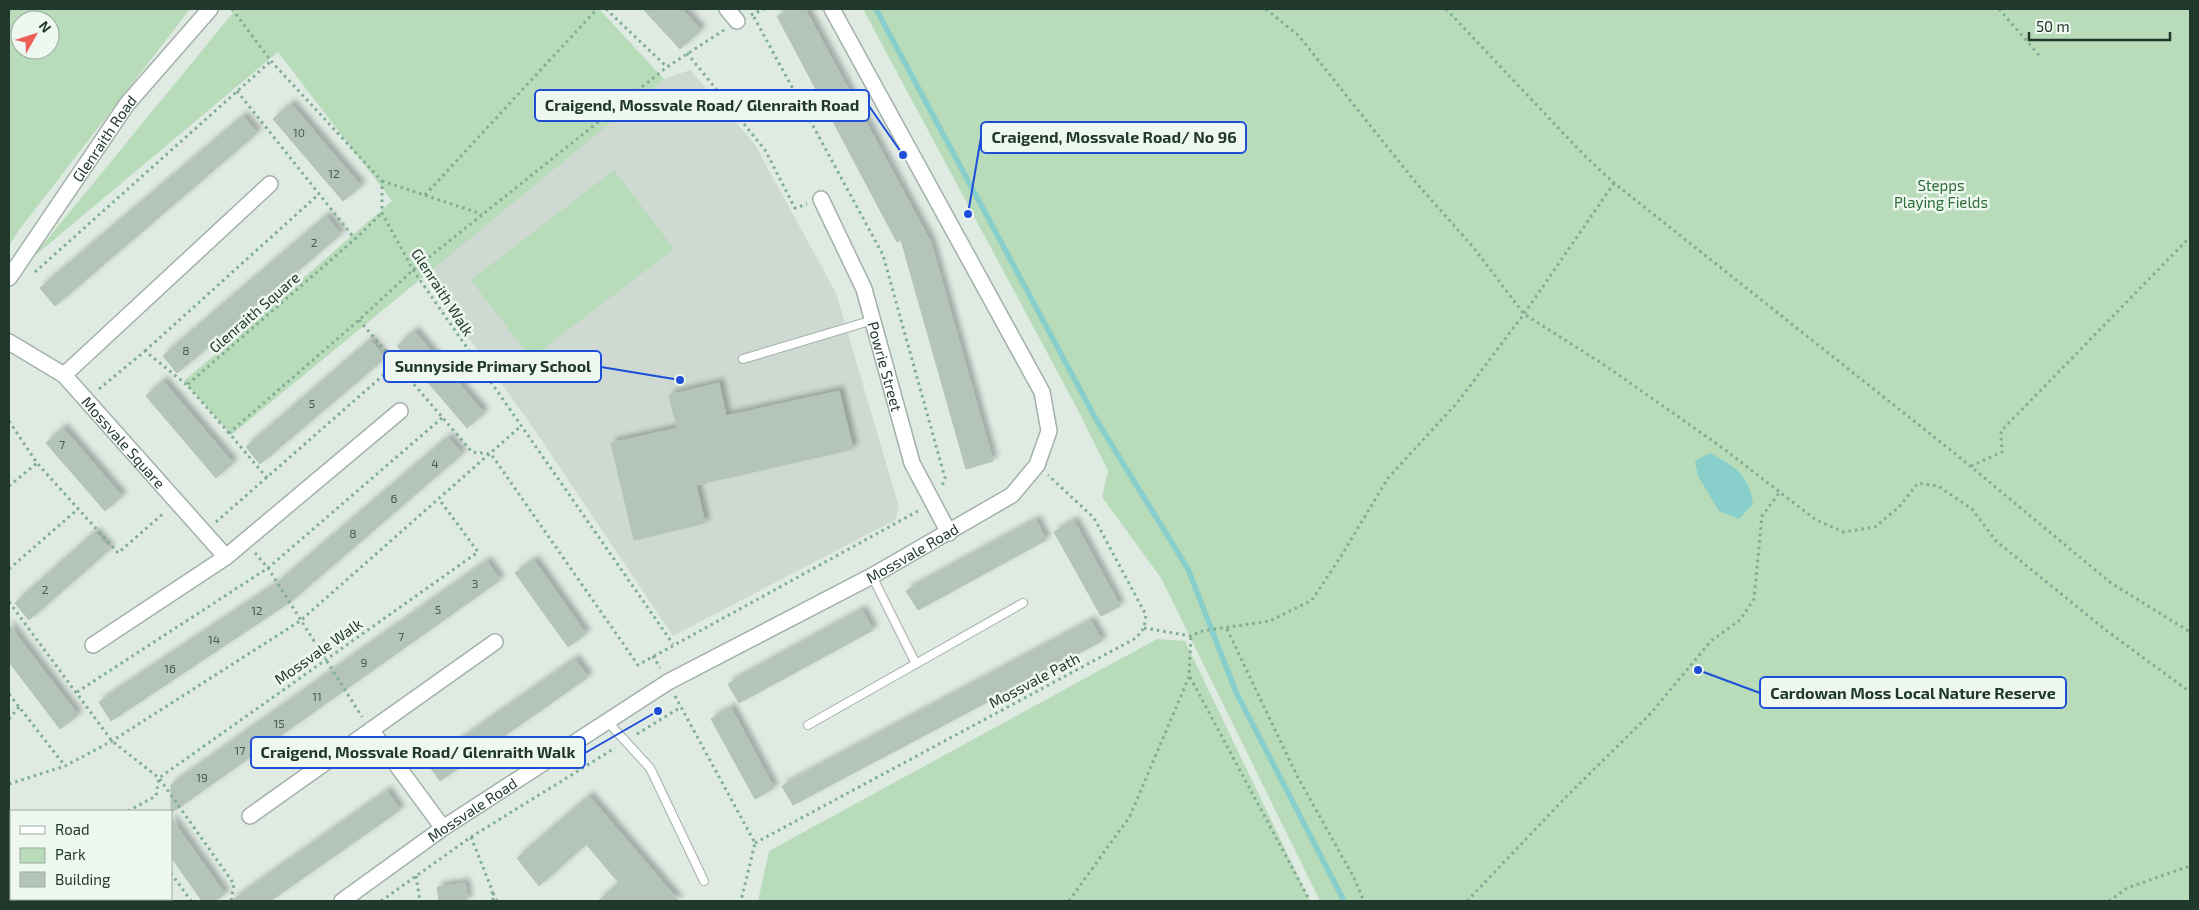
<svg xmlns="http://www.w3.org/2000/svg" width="2199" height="910" viewBox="0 0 2199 910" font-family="'Exo 2',sans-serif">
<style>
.built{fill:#cdd9d1}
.green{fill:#b8dbba;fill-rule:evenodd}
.water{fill:#88ceca}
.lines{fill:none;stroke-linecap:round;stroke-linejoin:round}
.stream{stroke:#88ceca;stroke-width:5.5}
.building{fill:#b4c4bb;stroke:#b2c3b8;filter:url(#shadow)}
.service-casing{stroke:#a2b1a9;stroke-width:10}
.minor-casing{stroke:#a2b1a9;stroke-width:18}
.path{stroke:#80ac95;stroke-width:3;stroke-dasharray:2.5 4;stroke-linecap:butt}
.service{stroke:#fff;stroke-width:8}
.minor{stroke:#fff;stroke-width:15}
.labels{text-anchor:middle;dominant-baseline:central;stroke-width:5;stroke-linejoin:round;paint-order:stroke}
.number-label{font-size:12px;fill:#465c50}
.street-label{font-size:15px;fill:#21392d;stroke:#eff7f1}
.park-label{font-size:15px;fill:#2c6e38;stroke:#eff7f1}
.leader{fill:none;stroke:#1d4ed8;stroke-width:2}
.callout-dot{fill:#1d4ed8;stroke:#eff7f1;stroke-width:2}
.callout{fill:#eff7f1;stroke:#1d4ed8;stroke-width:2}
.callout-label{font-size:16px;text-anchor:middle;font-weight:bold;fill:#21392d}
</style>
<defs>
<filter id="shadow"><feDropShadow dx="4.5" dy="-4.5" stdDeviation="2.5" flood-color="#0004"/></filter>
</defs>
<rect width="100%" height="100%" fill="#dfeae3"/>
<path class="built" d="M690,70L754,143L836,293L899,507L895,520L673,636L536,432L424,275L664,79Z"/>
<g class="green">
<path d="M9,9H190L19,230L9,246ZM20,20H50V50H20Z"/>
<path d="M236,9H599L664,79L231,435L184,381L392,201L278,52L32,258Z"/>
<path d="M863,9H2190V901H1320L1161,578L1102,497L1108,471L1080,414Z"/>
<path d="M614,170L674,249L531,358L471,280Z"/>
<path d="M1157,639L1185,641L1310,901H758L769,851Z"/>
</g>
<path class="water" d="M1710,453C1735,467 1749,474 1753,504L1739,519L1719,511L1698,476L1695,461Z"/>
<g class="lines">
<path class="stream" d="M876,9L1097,421L1188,569L1236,692L1344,901"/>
</g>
<g class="building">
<path d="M643,9H682L701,30L680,49Z"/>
<path d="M792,9H805L931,243L993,461L966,469L901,240L897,242L777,16Z"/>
<path d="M291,104L361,186L343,201L273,119Z"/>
<path d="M243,116L257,133L55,306L40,288Z"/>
<path d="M326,216L341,234L177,373L163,356Z"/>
<path d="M414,331L484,413L467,428L397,346Z"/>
<path d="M370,340L385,358L260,464L246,447Z"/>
<path d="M163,381L233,463L216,478L146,396Z"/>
<path d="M719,383L726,416L839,391L853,449L696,485L705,523L634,540L611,443L677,428L669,395Z"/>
<path d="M63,428L122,496L105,511L46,443Z"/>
<path d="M448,437L462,454L290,602L111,721L99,702L276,584Z"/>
<path d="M1036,520L1046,540L918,610L906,591Z"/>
<path d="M1074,521L1120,606L1101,616L1054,532Z"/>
<path d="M95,532L110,549L29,620L15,603Z"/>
<path d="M534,560L586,634L568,647L515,573Z"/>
<path d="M487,561L500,580L171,813V785Z"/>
<path d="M862,610L873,630L739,703L728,684Z"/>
<path d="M1091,621L1102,641L793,805L782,786Z"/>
<path d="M9,625L78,715L60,729L9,662Z"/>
<path d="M575,659L588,677L440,781L427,763Z"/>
<path d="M731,708L774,788L755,799L711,719Z"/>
<path d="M387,791L400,810L270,901H231Z"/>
<path d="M589,796L679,901H598L619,883L586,844L539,886L517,858Z"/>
<path d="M171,818L225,894L215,901H202L171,857Z"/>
<path d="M465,883L468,901H439L437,887Z"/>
</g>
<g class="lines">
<g class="service-casing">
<g id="service">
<path d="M743,359L873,320"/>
<path d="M872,576L916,664"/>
<path d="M607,721L650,768L704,881"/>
<path d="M808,725L1023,603"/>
</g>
</g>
<g class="minor-casing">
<g id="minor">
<path d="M727,9L737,21"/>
<path id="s1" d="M821,199L864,289L912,463L949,533"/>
<path id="s2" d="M9,278L127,104L210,9"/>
<path id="s3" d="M9,342L64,375L226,557"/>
<path d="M64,375L270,184"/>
<path d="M93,645L226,557L400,411"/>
<path d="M371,730L443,828"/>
<path d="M250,816L495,642"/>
<path id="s4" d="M342,901L443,828L668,682L872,576L1012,495L1037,465L1049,431L1042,392L832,9"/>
</g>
</g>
<g class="path">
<path d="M232,9L271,61L382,181V213L413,270L673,644"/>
<path d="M606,9L667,67"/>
<path d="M1266,9L1299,36L1412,178L1473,247L1524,314L1606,366L1724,449L1816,520L1844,532L1875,527L1899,507L1918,483L1938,486L1972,509L1996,541L2107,631L2190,692"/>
<path d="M1446,9L1582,153L1614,183L1958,456L2111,583L2190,632"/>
<path d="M1999,9L2039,55"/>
<path d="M751,15L764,9"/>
<path d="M754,17L883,255L945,478L942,486"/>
<path d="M687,53L765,150L795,208L807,204"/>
<path d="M237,91L355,239"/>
<path d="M382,181L482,214"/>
<path d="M425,195L597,9"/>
<path d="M35,272L271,61"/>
<path d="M359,320L472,452L491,454L638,665L918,511"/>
<path d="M145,351L319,194"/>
<path d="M99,389L145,351L187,385"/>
<path d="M9,421L37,463L118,553L165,512"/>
<path d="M229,433L187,385L355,239L382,213"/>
<path d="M1971,466L2002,452L2001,431L2190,237"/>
<path d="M267,478L229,433L359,320L413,270L667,67L724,30"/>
<path d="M9,486L37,463"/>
<path d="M216,522L396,364"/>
<path d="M255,553L268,568L362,717"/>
<path d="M9,569L78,509"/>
<path d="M9,602L112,741L159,778L234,884L231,901"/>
<path d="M1144,628L1191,636L1202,631L1270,621L1312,600L1343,553L1388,478L1457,403L1524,314L1614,183"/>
<path d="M1227,629L1296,774L1353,876L1364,901"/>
<path d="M653,656L660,668"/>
<path d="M1190,677L1310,901"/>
<path d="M77,692L268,568L443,417"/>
<path d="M9,694L65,766"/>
<path d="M675,696L755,843L741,901"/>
<path d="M9,719L19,707"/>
<path d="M637,734L681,707"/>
<path d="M9,784L65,766L112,741L300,621L521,426"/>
<path d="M128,811L156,796L159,778L478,552L439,499"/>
<path d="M471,837L492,890L493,901"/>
<path d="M755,843L1136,638L1144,628L1146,615L1094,518L1048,475"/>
<path d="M9,865L11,864"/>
<path d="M171,873L191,901"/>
<path d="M416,876L420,901"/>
<path d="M493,893L497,901"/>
<path d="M66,899L67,901"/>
<path d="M128,899L129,901"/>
<path d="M381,901L471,837L615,748"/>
<path d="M1069,901L1130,816L1189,677L1191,636"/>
<path d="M1467,901L1566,797L1651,713L1711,641L1740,620L1754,599L1762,516L1780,492"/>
<path d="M2109,901L2127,888L2190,866"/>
</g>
<use href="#service" class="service"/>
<use href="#minor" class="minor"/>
</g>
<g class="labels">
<g class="number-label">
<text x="299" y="132">10</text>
<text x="334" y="173">12</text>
<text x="314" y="242">2</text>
<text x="186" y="350">8</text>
<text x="312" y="403">5</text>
<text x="62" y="444">7</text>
<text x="435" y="463">4</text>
<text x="394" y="498">6</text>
<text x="353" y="533">8</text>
<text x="475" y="583">3</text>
<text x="45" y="589">2</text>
<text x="438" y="609">5</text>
<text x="257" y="610">12</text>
<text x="401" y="636">7</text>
<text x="214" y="639">14</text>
<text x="364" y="662">9</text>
<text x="170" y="668">16</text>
<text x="317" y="696">11</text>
<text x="279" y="723">15</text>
<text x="240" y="750">17</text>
<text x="202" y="777">19</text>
</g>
<g class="street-label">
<text stroke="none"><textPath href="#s2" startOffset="169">Glenraith Road</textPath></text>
<text transform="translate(443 292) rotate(57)">Glenraith Walk</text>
<text transform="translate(254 312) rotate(-41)">Glenraith Square</text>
<text stroke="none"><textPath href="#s1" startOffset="180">Powrie Street</textPath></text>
<text stroke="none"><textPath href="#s3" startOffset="154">Mossvale Square</textPath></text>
<text stroke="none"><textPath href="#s4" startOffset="669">Mossvale Road</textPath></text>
<text transform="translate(318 651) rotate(-35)">Mossvale Walk</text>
<text transform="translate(1034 680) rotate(-28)">Mossvale Path</text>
<text stroke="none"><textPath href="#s4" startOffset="159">Mossvale Road</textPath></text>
</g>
<g class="park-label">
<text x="1941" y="185">Stepps<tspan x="1941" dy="17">Playing Fields</tspan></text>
</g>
</g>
<path class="leader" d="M903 155L869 106M968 214L981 137M680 380L601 367M1698 670L1760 693M658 711L585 753"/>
<g class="callout-dot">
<circle cx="903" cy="155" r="5"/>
<circle cx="968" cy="214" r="5"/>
<circle cx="680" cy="380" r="5"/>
<circle cx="1698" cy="670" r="5"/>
<circle cx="658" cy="711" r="5"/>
</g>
<g class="callout">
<rect x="535" y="90" width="334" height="31" rx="5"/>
<rect x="981" y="122" width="265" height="31" rx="5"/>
<rect x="384" y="351" width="217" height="31" rx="5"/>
<rect x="1760" y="677" width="306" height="31" rx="5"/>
<rect x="251" y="737" width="334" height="31" rx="5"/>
</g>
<g class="callout-label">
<text x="702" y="111">Craigend, Mossvale Road/ Glenraith Road</text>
<text x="1114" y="143">Craigend, Mossvale Road/ No 96</text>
<text x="493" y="372">Sunnyside Primary School</text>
<text x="1913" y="699">Cardowan Moss Local Nature Reserve</text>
<text x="418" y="758">Craigend, Mossvale Road/ Glenraith Walk</text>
</g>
<rect width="2199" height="910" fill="none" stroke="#21392d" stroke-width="20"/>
<rect x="10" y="810" width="162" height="90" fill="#eff7f1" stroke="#9daba3"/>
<rect x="20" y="826" width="25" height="8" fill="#ffffff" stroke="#9daba3"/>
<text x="55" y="835" font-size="15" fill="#21392d">Road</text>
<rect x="20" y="848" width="25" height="15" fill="#b8dbba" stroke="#9daba3"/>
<text x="55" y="860" font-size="15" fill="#21392d">Park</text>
<rect x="20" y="872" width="25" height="15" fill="#b4c4bb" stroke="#9daba3"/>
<text x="55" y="885" font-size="15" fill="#21392d">Building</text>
<g transform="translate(35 35) rotate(51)"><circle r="24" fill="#eff7f1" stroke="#9daba3"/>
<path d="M0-4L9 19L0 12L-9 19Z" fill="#ed5f59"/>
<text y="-8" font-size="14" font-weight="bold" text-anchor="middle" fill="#21392d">N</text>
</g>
<path d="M2029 32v8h141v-8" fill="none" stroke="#21392d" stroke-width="2.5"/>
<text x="2036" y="32" font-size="15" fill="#21392d" stroke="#eff7f1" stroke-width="4" paint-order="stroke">50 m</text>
</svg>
